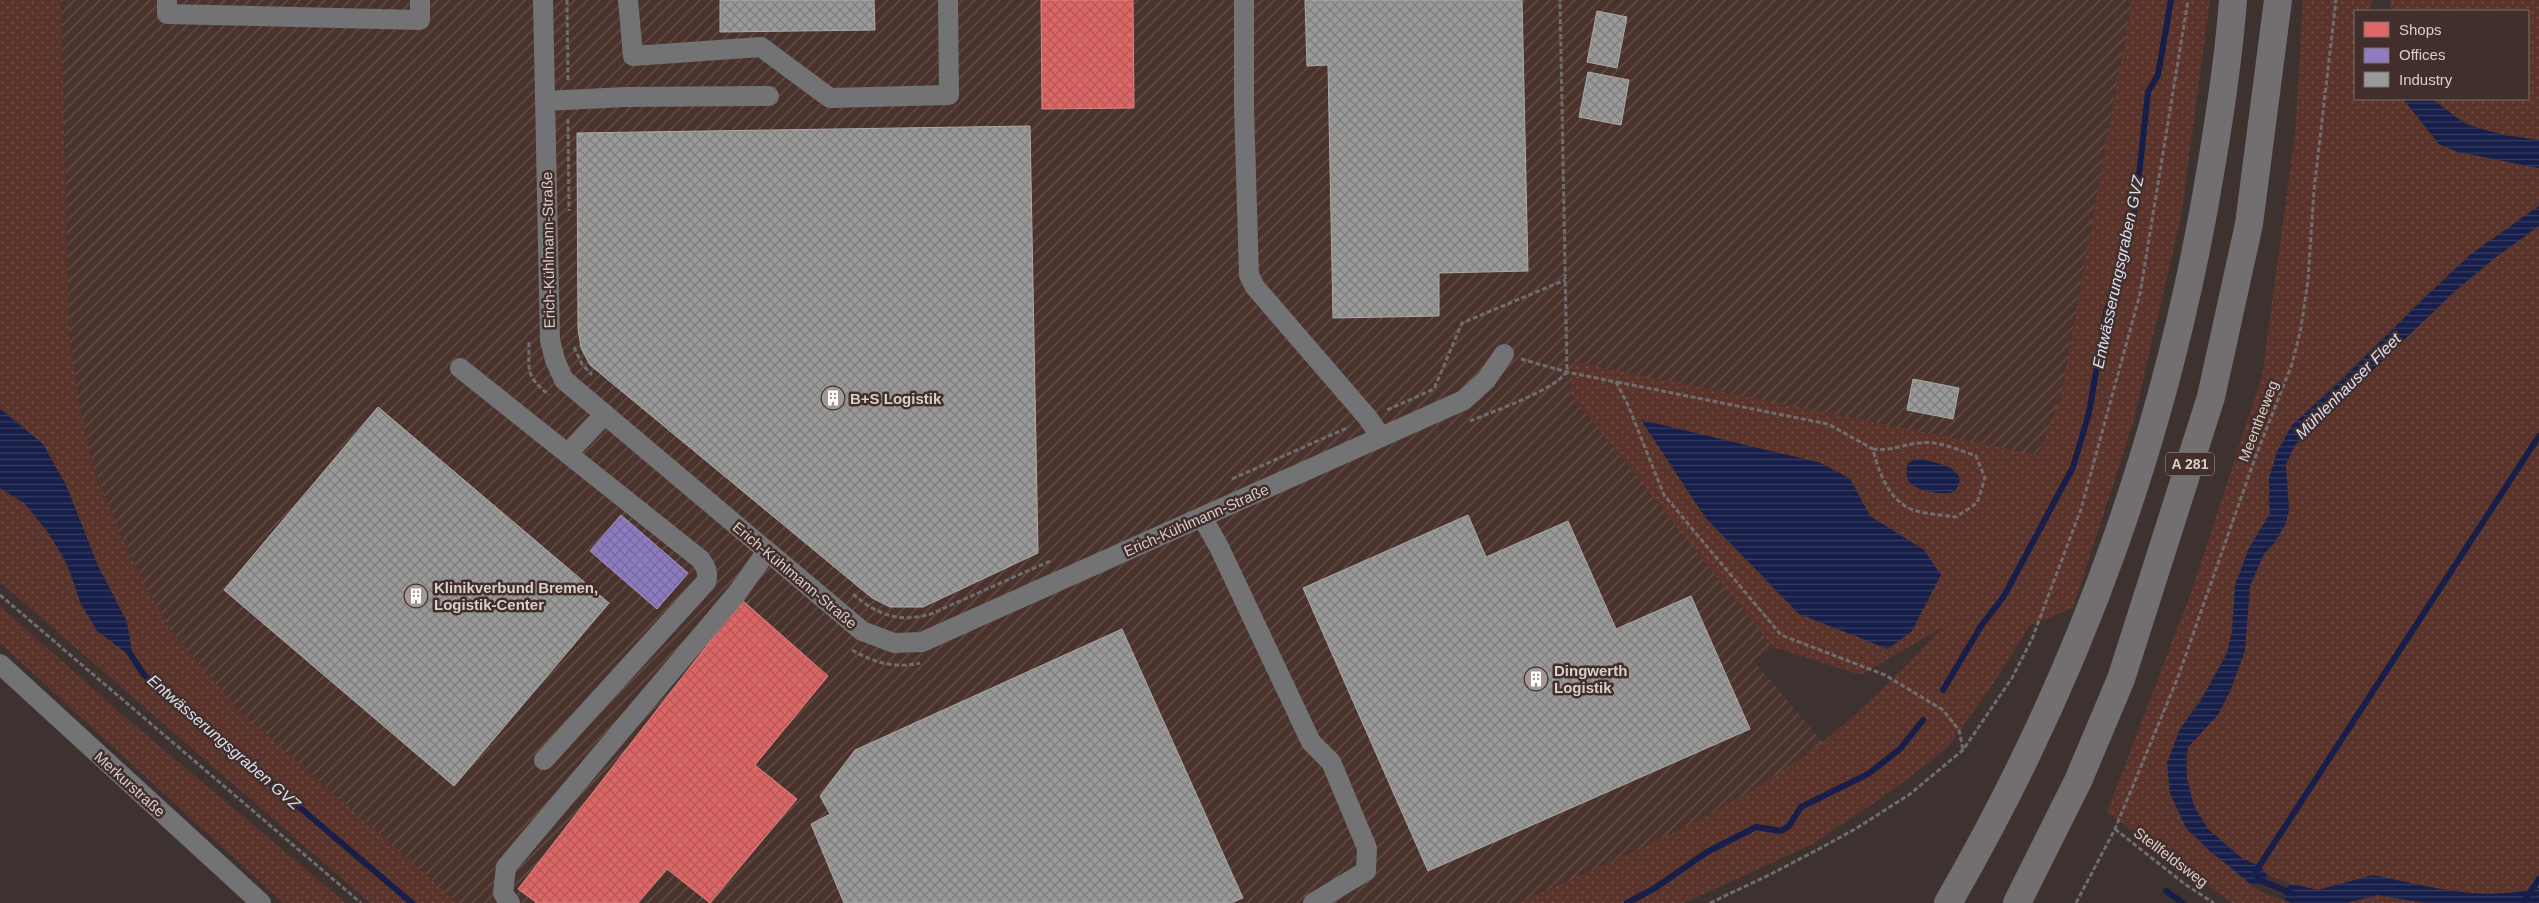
<svg xmlns="http://www.w3.org/2000/svg" width="2539" height="903" viewBox="0 0 2539 903" font-family="Helvetica,sans-serif">
<style>
.industrial{fill:url(#industrial-furrows)}
.grass{fill:url(#grass-dots);fill-rule:evenodd}
.water{fill:url(#water-rules)}
.shops{fill:url(#shops-cross-hatch);stroke:#de8685}
.offices{fill:url(#offices-cross-hatch);stroke:#a595c6}
.industry{fill:url(#industry-cross-hatch);stroke:#ada9a8}
.lines{fill:none;stroke-linecap:round;stroke-linejoin:round}
.stream{stroke:#161e49;stroke-width:6}
.path{stroke:#6f6d6d;stroke-width:3;stroke-dasharray:5 2.5;stroke-linecap:butt}
.minor{stroke:#737274;stroke-width:20}
.highway{stroke:#736e70;stroke-width:28}
.labels{text-anchor:middle;dominant-baseline:central;stroke-width:5;stroke-linejoin:round;paint-order:stroke}
.shield{fill:#422f2b;stroke:#ad9f9c;stroke-width:1}
.shield-label{font-size:14px;font-weight:bold;fill:#dbcfcc}
.street-label{font-size:15px;fill:#dbcfcc;stroke:#422f2b}
.poi-label{font-size:15px;font-weight:bold;fill:#dbcfcc;stroke:#422f2b;text-anchor:start}
.water-label{font-size:16px;font-style:italic;fill:#dae0f1;stroke:#422f2b}
</style>
<defs>
<pattern id="industrial-furrows" width="10" height="10" patternUnits="userSpaceOnUse" patternTransform="scale(1.25)"><rect width="10" height="10" fill="#4a332d"/><path d="M-1 1l2-2M0 10L10 0M9 11l2-2" fill="none" stroke="#64504a"/></pattern>
<pattern id="grass-dots" width="8" height="8" patternUnits="userSpaceOnUse" patternTransform="scale(1.25)"><rect width="8" height="8" fill="#5a342b"/><path d="M2 2h.1M6 6h.1" fill="none" stroke="#715049" stroke-width="1.8" stroke-linecap="round"/></pattern>
<pattern id="water-rules" width="6" height="5" patternUnits="userSpaceOnUse" patternTransform="scale(1.25)"><rect width="6" height="5" fill="#161e49"/><path d="M0 2.5h6" fill="none" stroke="#373e62"/></pattern>
<pattern id="shops-cross-hatch" width="8" height="8" patternUnits="userSpaceOnUse" patternTransform="scale(1.25)"><rect width="8" height="8" fill="#e06666"/><path d="M0 0l8 8M0 8l8-8" fill="none" stroke="#b15a5a"/></pattern>
<pattern id="offices-cross-hatch" width="8" height="8" patternUnits="userSpaceOnUse" patternTransform="scale(1.25)"><rect width="8" height="8" fill="#8e7cc3"/><path d="M0 0l8 8M0 8l8-8" fill="none" stroke="#77699b"/></pattern>
<pattern id="industry-cross-hatch" width="8" height="8" patternUnits="userSpaceOnUse" patternTransform="scale(1.25)"><rect width="8" height="8" fill="#999"/><path d="M0 0l8 8M0 8l8-8" fill="none" stroke="#7f7e7d"/></pattern>
</defs>
<rect width="100%" height="100%" fill="#3d3230"/>
<path class="industrial" d="M61,0H2132L2061,396L2038,455L1570,393L1773,647L1753,660L1829,750L1703,825L1533,903H458L238,710L170,630L129,554L95,474L79,404L69,335Z"/>
<g class="grass">
<path d="M0,0H61L69,335L79,404L95,474L129,554L170,630L238,710L458,903H370L0,582V488C8,493 17,497 24,502C53,526 69,570 81,604L127,622L98,566L66,485L21,424L0,409Z"/>
<path d="M2132,0H2210L2181,217L2133,423L2073,608L2029,626L1993,684L1947,748L1890,792L1811,845L1684,903H1518C1619,858 1724,816 1813,749C1861,713 1902,670 1943,627L1861,675L1773,647L1570,393L1574,362L2038,455L2061,396ZM1642,420L1821,463L1850,479L1870,516L1924,550ZM1925,460L1952,468L1939,493L1914,486Z"/>
<path d="M2303,0H2372L2370,11H2355V99H2403L2439,144L2458,152L2539,168V206L2471,254L2292,425L2268,497L2270,513L2235,585L2232,632L2227,653L2215,677L2180,729L2167,763L2186,828L2210,851L2261,892L2291,903H2232L2107,812L2192,590L2262,376L2295,134Z"/>
<path d="M2391,0H2539V140C2496,134 2465,130 2432,99H2528V11H2390Z"/>
<path d="M2539,226V888L2502,895L2459,893L2373,875L2318,890L2291,884L2267,875L2260,866L2243,859L2224,844L2208,829L2194,806L2187,779L2188,747L2218,715L2231,689L2245,650L2250,586L2264,554L2275,542L2286,464L2295,445L2455,291L2496,257Z"/>
<path d="M0,606L125,717L346,903H283L0,643Z"/>
<path d="M2378,895L2425,903H2346Z"/>
</g>
<g class="water">
<path d="M2403,99H2432L2467,125L2504,135L2539,140V168L2458,152L2439,144Z"/>
<path d="M2539,206V226L2496,257L2455,291L2295,445L2286,464L2289,510L2286,523L2275,542L2264,554L2250,586L2245,650L2231,689L2218,715L2188,747L2186,758L2187,779L2194,806L2208,829L2243,859L2260,866L2267,875L2265,882L2253,886L2210,851L2186,828L2170,793L2167,763L2180,729L2200,702L2227,653L2232,632L2235,585L2248,550L2270,513L2269,478L2277,452L2292,425L2340,382L2422,300L2471,254Z"/>
<path d="M0,409L43,444L66,485L98,566L127,622L133,658L97,631L81,604L67,563L47,531L24,503L0,488Z"/>
<path d="M1641,420L1821,463L1850,479L1870,516L1924,550L1941,575L1912,631L1888,649L1799,614L1705,517Z"/>
<path d="M1915,459C1930,460 1976,469 1954,492C1942,495 1915,492 1908,480C1906,475 1907,468 1907,464Z"/>
<path d="M2373,875C2431,887 2480,902 2539,888V903H2425L2378,895L2346,903H2291L2285,900L2284,890L2291,884L2318,890Z"/>
</g>
<g class="shops">
<path d="M1041,0H1133L1134,108L1042,109Z"/>
<path d="M742,600L828,676L755,765L797,799L710,903L667,869L638,903H537L518,889Z"/>
</g>
<path class="offices" d="M621,515L688,573L657,609L590,551Z"/>
<g class="industry">
<path d="M720,0H874L875,30L720,32Z"/>
<path d="M1305,0H1522L1528,271L1439,273V316L1333,318L1328,65L1307,66Z"/>
<path d="M1597,11L1627,17L1617,68L1587,62Z"/>
<path d="M1588,72L1629,80L1621,125L1579,117Z"/>
<path d="M1030,126L1038,553L923,607H890L872,598L590,365L581,348L578,328L577,133Z"/>
<path d="M1913,379L1959,388L1953,419L1907,410Z"/>
<path d="M378,407L609,603L454,786L224,590Z"/>
<path d="M1468,515L1486,557L1568,521L1616,629L1691,596L1750,729L1428,871L1303,588Z"/>
<path d="M1122,629L1243,898L1231,903H844L811,824L830,814L820,796L855,750Z"/>
</g>
<g class="lines">
<g class="stream">
<path d="M129,652L144,675L412,903"/>
<path d="M1943,690L1981,626L2004,596L2073,467L2089,413L2106,312L2122,267L2136,203L2148,92L2158,75L2171,0"/>
<path d="M2256,871L2539,436"/>
<path d="M2257,879L2291,893"/>
<path d="M2166,891L2183,903"/>
<path d="M1627,903L1655,888L1707,852L1756,827L1781,831L1789,826L1801,807L1868,774L1900,749L1923,720"/>
<path d="M2523,903L2539,879"/>
</g>
<g class="path">
<path d="M567,0L568,81"/>
<path d="M568,119L569,211"/>
<path d="M529,342C529,372 525,375 549,395"/>
<path d="M574,347L582,364L592,375"/>
<path d="M1521,359L1567,372L1616,382L1628,405L1664,495L1781,635L1885,675L1943,710L1959,730L1963,750"/>
<path d="M1617,382L1828,424L1873,449C1878,471 1889,501 1913,510C1926,514 1942,515 1956,517L1977,503L1985,478L1976,456C1959,450 1937,440 1919,443C1900,445 1893,451 1873,449"/>
<path d="M1387,410L1434,389L1462,323L1565,280"/>
<path d="M1470,421C1494,411 1552,391 1567,372L1560,0"/>
<path d="M1232,479L1349,427"/>
<path d="M853,594C877,615 899,623 931,614L1050,561"/>
<path d="M0,595L361,903"/>
<path d="M852,650C873,662 895,669 920,663"/>
<path d="M2115,829L2186,885L2214,903"/>
<path d="M1710,903L1769,875L1817,850L1857,828L1910,794L1963,750L2012,678L2032,639L2081,509L2140,294L2188,0"/>
<path d="M2076,903L2115,829L2178,677L2255,458L2292,364L2301,328L2308,280L2314,190L2336,0"/>
</g>
<g class="minor">
<path d="M167,0V14L420,20V0"/>
<path d="M543,0L550,340L555,360L564,380L862,631L894,643L922,642L1464,400L1486,380L1504,354"/>
<path d="M628,0L633,56L761,47L830,98L949,95L948,0"/>
<path d="M1244,0V107L1249,275L1255,287L1368,418L1381,437"/>
<path d="M545,101L626,97L769,96"/>
<path d="M460,368L700,559C706,567 709,573 706,582L544,760"/>
<path d="M568,453L605,414"/>
<path d="M1202,517L1219,547L1311,742L1331,762L1367,848L1366,871L1313,903"/>
<path d="M0,664L261,903"/>
<path d="M510,903L503,893L506,867L738,592L767,551"/>
</g>
<g class="highway">
<path d="M1948,903C2083,670 2169,427 2212,162C2221,108 2229,54 2233,0"/>
<path d="M2017,903L2078,781L2121,679L2211,397L2249,224L2278,0"/>
</g>
</g>
<defs>
<g id="building-disc" transform="scale(1.25)"><circle r="9.5" fill="#a49895" stroke="#422f2b"/><path d="M-4-6H4V6H1V3H-1V6H-4ZM-2.5-4.3h1.7v1.8h-1.7ZM.8-4.3h1.7v1.8H.8ZM-2.5-1h1.7V.8h-1.7ZM.8-1h1.7V.8H.8Z" fill="#fff"/></g>
</defs>
<g fill-rule="evenodd">
<use href="#building-disc" x="833" y="398"/>
<use href="#building-disc" x="416" y="596"/>
<use href="#building-disc" x="1536" y="679"/>
</g>
<g class="labels">
<rect class="shield" x="2166" y="452.5" width="48" height="23" rx="4"/>
<g class="shield-label">
<text x="2190" y="464">A 281</text>
</g>
<g class="street-label">
<text transform="translate(548 250) rotate(-91)">Erich-Kühlmann-Straße</text>
<text transform="translate(2258 421) rotate(-69)">Meentheweg</text>
<text transform="translate(1196 520) rotate(-24)">Erich-Kühlmann-Straße</text>
<text transform="translate(795 575) rotate(40)">Erich-Kühlmann-Straße</text>
<text transform="translate(130 784) rotate(42)">Merkurstraße</text>
<text transform="translate(2171 857) rotate(37)">Stellfeldsweg</text>
</g>
<g class="poi-label">
<text x="850" y="398">B+S Logistik</text>
<text x="434" y="587">Klinikverbund Bremen,<tspan x="434" dy="17">Logistik-Center</tspan></text>
<text x="1554" y="670">Dingwerth<tspan x="1554" dy="17">Logistik</tspan></text>
</g>
<g class="water-label">
<text transform="translate(2118 272) rotate(-78)">Entwässerungsgraben GVZ</text>
<text transform="translate(2348 386) rotate(-45)">Mühlenhauser Fleet</text>
<text transform="translate(224 742) rotate(41)">Entwässerungsgraben GVZ</text>
</g>
</g>
<rect x="2354" y="10" width="175" height="90" fill="#422f2b" stroke="#7f6f6b"/>
<rect x="2364" y="22" width="25" height="15" fill="#e06666" stroke="#7f6f6b"/>
<text x="2399" y="35" font-size="15" fill="#dbcfcc">Shops</text>
<rect x="2364" y="48" width="25" height="15" fill="#8e7cc3" stroke="#7f6f6b"/>
<text x="2399" y="60" font-size="15" fill="#dbcfcc">Offices</text>
<rect x="2364" y="72" width="25" height="15" fill="#999999" stroke="#7f6f6b"/>
<text x="2399" y="85" font-size="15" fill="#dbcfcc">Industry</text>
</svg>
